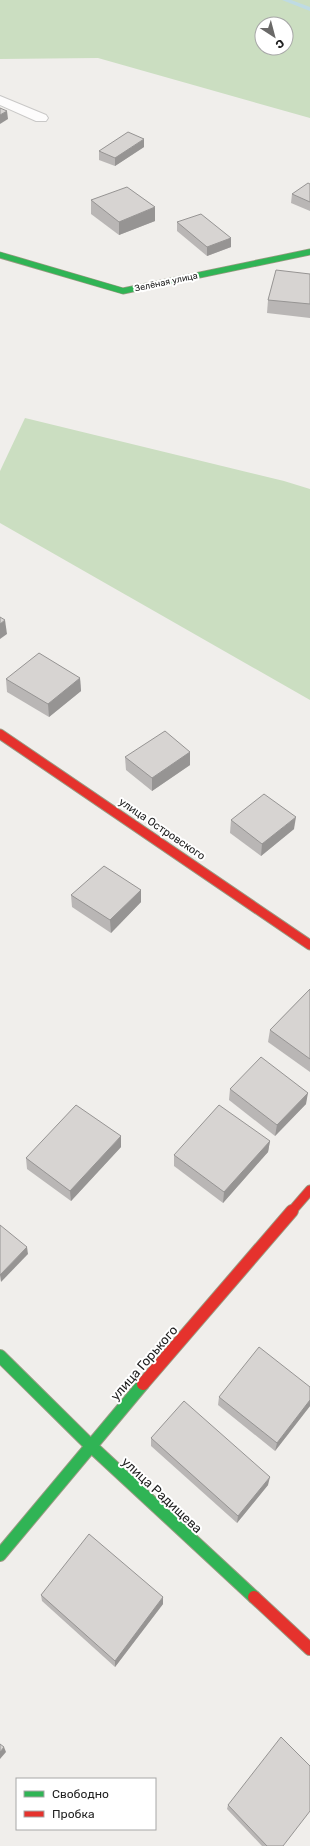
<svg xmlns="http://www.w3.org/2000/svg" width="310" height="1846" viewBox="0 0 310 1846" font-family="Rubik,sans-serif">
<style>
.forest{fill:#cbdec1;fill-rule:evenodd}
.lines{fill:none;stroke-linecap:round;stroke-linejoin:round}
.stream{fill:#bfdbe3;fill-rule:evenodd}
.street-casing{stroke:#c9c8c7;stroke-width:2}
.fast-far1-casing{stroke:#999a82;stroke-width:7}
.fast-casing{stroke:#999a82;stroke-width:14}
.jam-far1-casing{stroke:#999a82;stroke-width:11}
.jam-casing{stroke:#999a82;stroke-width:14}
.street{fill:#fdfcfc;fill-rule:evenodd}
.fast-far1{stroke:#30b455;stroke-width:5.5}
.fast{stroke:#30b455;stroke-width:12}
.jam-far1{stroke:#e5322d;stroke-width:9}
.jam{stroke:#e5322d;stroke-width:12}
.wall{fill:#b9b6b5}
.shaded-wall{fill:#969493}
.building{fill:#d7d4d2;stroke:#969493}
.labels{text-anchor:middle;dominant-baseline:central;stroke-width:4;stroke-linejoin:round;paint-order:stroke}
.far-street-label{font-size:9px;fill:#222;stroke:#fff}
.street-label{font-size:11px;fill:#222;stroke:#fff}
.near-street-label{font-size:13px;fill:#222;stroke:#fff}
</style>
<rect width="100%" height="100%" fill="#f0eeeb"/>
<g class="forest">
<path d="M0,0H310V118L98,58L0,59ZM262,24H286V48H262Z"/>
<path d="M25,418L284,481L310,489V700L0,523V471Z"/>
</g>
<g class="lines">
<path class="stream" d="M282,0H291L310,7V11Z"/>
<g class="street-casing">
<path id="street" d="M0,96L46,115L48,118L46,121H36L0,105Z"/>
</g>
<g class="fast-far1-casing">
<path id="fast-far1" d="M0,255L123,291L310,252"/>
</g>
<g class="fast-casing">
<g id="fast">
<path d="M0,1356L90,1445L254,1597"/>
<path d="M0,1555L143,1384"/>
</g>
</g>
<g class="jam-far1-casing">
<g id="jam-far1">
<path d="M0,734L310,945"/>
<path d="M291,1212L310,1190"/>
</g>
</g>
<g class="jam-casing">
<g id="jam">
<path d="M143,1384L292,1211"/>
<path d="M254,1597L310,1649"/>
</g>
</g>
<use href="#street" class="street"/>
<use href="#fast-far1" class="fast-far1"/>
<use href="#fast" class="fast"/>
<use href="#jam-far1" class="jam-far1"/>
<use href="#jam" class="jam"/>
</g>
<g class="wall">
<path d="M144,147L115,166L99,160V151Z"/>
<path d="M310,184V211L291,203L292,194Z"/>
<path d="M91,200L155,221L119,235L91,214Z"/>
<path d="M177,222L231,238V247L207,256L177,231Z"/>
<path d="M310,274V318L267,313L268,300Z"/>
<path d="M80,678L81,691L49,717L7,692L6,679Z"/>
<path d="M190,752V765L152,791L126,770L125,757Z"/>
<path d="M231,820L294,829L261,856L230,833Z"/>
<path d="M141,890V902L111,933L72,907L71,895Z"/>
<path d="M310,989V1072L268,1042L270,1030Z"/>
<path d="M230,1089L306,1104L275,1136L229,1100Z"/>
<path d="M270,1141L268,1152L223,1203L174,1166V1155Z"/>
<path d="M121,1147L71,1201L27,1169L26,1158Z"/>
<path d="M310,1387V1406L275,1451L218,1405L219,1397Z"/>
<path d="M151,1438L268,1485L237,1523L151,1446Z"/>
<path d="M41,1595L163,1604L115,1667L42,1601Z"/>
<path d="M228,1805L283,1846H262L227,1809Z"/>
</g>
<g class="shaded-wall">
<path d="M7,111L8,119L0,124V115Z"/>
<path d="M144,139V147L115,166V158Z"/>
<path d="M155,207V221L119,235V222Z"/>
<path d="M231,238V247L207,256V247Z"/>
<path d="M5,620L7,634L0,639V624Z"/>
<path d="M80,678L81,691L49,717L48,704Z"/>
<path d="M190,752V765L152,791V778Z"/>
<path d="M296,817L294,829L261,856L262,844Z"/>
<path d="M141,890V902L111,933L110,920Z"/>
<path d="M308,1093L306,1104L275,1136L277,1125Z"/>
<path d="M121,1136V1147L71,1201L70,1191Z"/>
<path d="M270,1141L268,1152L223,1203L224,1192Z"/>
<path d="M27,1247L28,1254L1,1282L0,1275Z"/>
<path d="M310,1400V1406L275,1451L277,1443Z"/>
<path d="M270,1477L268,1485L237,1523L238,1516Z"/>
<path d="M163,1597V1604L115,1667V1661Z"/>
<path d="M4,1747L6,1752L0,1759V1752Z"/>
</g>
<g class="building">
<path d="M0,108L7,111L0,115Z"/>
<path d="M128,132L144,139L115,158L99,151Z"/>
<path d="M308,183L310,184V202L292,194Z"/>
<path d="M127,187L155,207L119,222L91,200Z"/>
<path d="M201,214L231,238L207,247L177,222Z"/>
<path d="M276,270L310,274V304L268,300Z"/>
<path d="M0,617L5,620L0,624Z"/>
<path d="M39,653L80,678L48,704L6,679Z"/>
<path d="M165,731L190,752L152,778L125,757Z"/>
<path d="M264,794L296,817L262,844L231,820Z"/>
<path d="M104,866L141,890L110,920L71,895Z"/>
<path d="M310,989V1059L270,1030Z"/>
<path d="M261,1057L308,1093L277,1125L230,1089Z"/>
<path d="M76,1105L121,1136L70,1191L26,1158Z"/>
<path d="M219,1105L270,1141L224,1192L174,1155Z"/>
<path d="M0,1225L27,1247L0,1275Z"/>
<path d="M259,1347L310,1387V1400L277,1443L219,1397Z"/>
<path d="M184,1401L270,1477L238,1516L151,1438Z"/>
<path d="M89,1534L163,1597L115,1661L41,1595Z"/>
<path d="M281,1737L310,1766V1811L283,1846H267L228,1805Z"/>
<path d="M0,1744L4,1747L0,1752Z"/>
</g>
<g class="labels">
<g class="far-street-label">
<text transform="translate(166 282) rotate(-12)">Зелёная улица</text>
</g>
<g class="street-label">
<text transform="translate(162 829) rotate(34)">улица Островского</text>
</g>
<g class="near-street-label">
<text transform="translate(144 1363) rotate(-49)">улица Горького</text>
<text transform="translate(162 1495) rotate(43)">улица Радищева</text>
</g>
</g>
<rect x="16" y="1778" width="140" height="52" fill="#ffffff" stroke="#a7a7a7"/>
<rect x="24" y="1791" width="20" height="6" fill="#30b455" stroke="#a7a7a7"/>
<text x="52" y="1798" font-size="12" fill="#222222">Свободно</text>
<rect x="24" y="1811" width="20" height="6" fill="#e5322d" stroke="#a7a7a7"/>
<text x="52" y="1818" font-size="12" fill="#222222">Пробка</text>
<g transform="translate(274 36) rotate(144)"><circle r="19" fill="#ffffff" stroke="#a7a7a7"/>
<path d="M0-3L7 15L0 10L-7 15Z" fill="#6a6968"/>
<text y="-6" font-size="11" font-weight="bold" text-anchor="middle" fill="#222222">С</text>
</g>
</svg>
